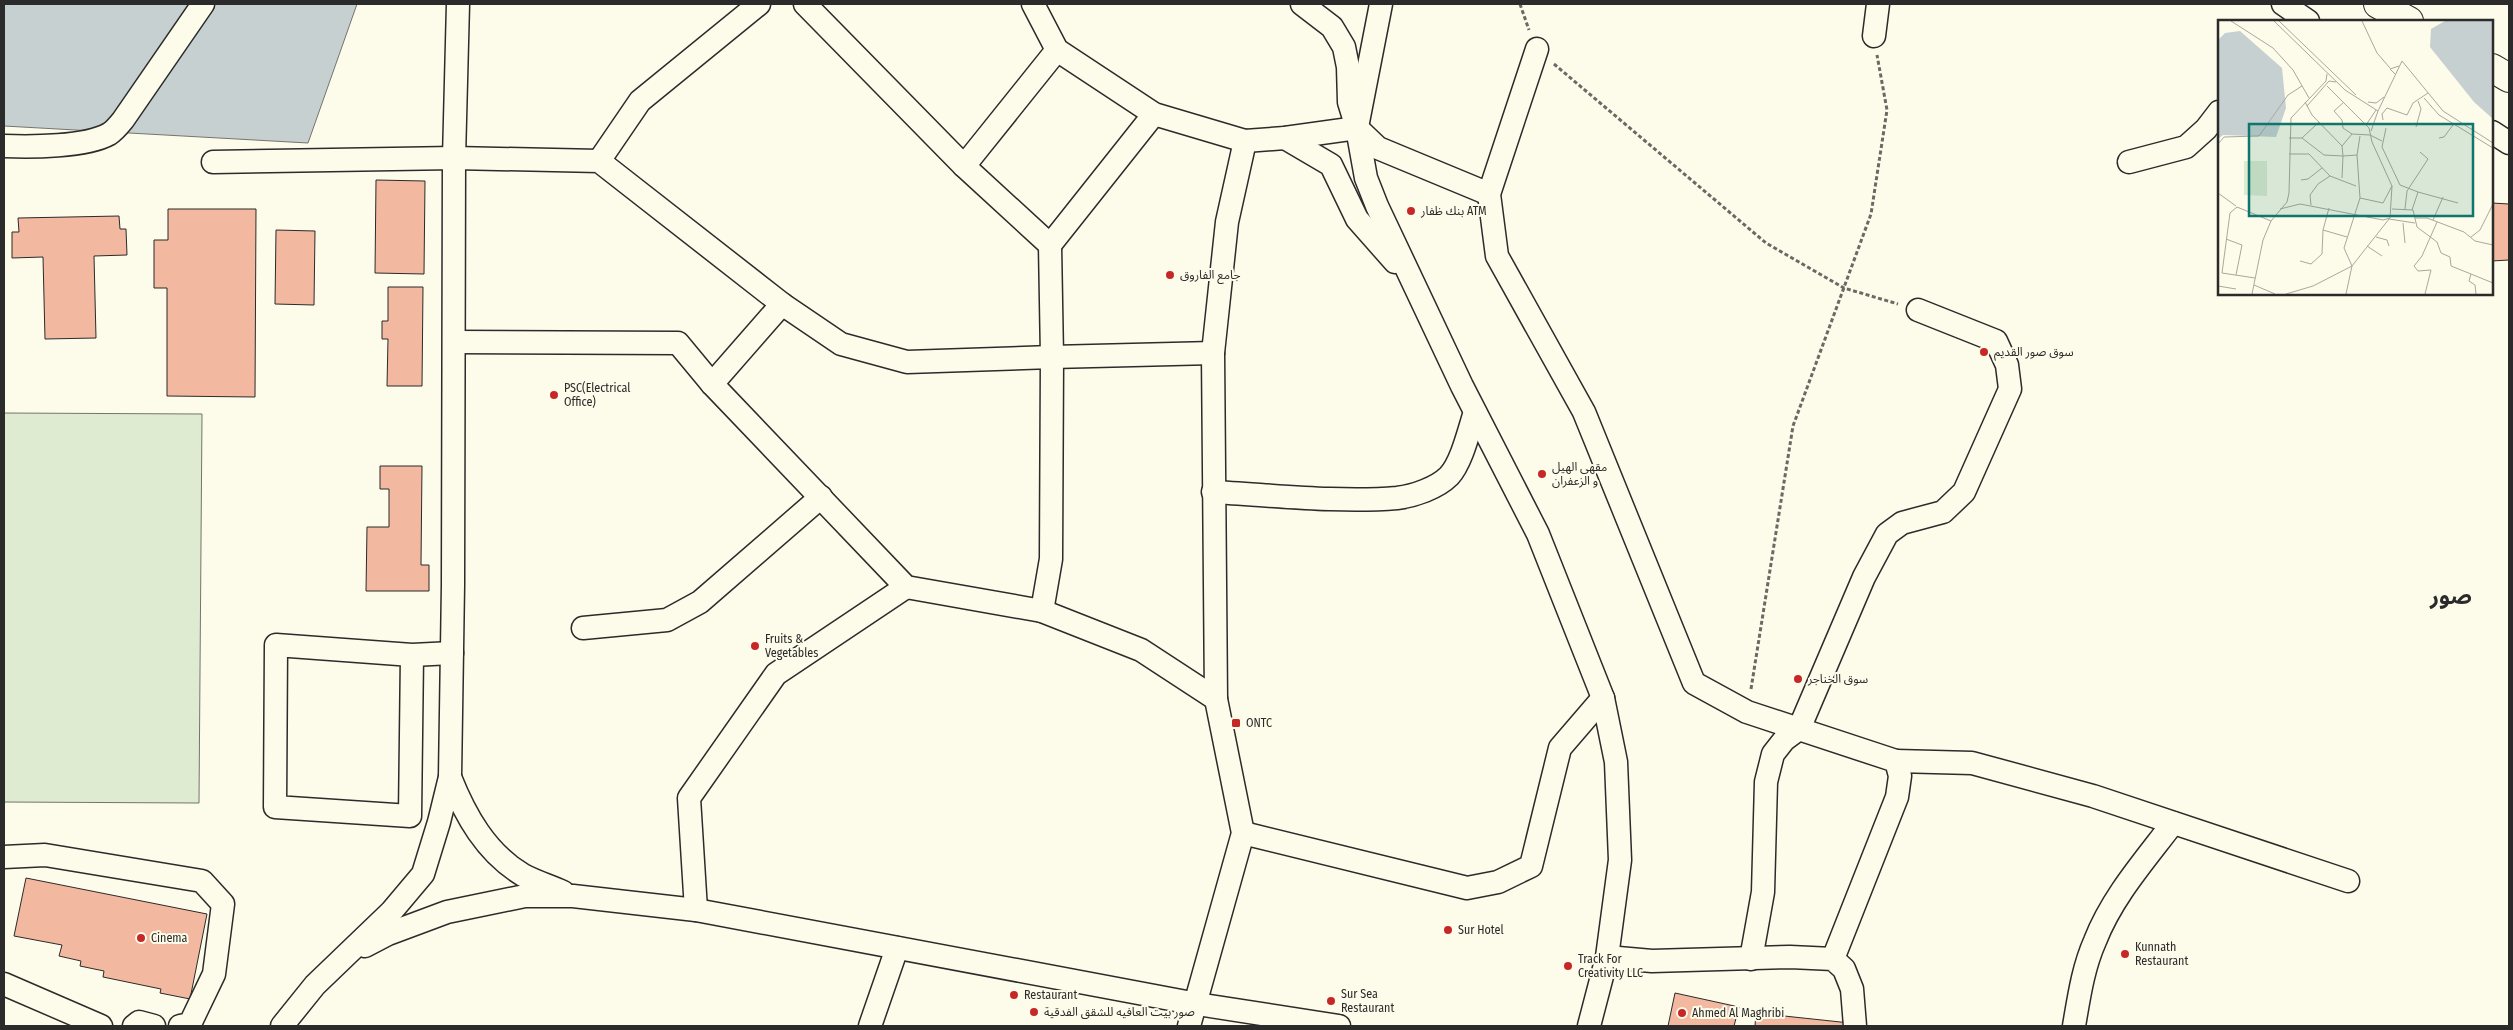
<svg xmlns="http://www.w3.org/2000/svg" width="2513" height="1030" viewBox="0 0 2513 1030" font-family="'Fira Sans Condensed','Noto Sans Arabic',sans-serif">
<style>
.green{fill:#deebd1;stroke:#74746e}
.water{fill:#c7d0d0;stroke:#74746e}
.building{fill:#f2b8a0;stroke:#2b2b2b}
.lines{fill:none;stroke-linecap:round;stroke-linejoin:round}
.minor-casing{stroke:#2b2b2b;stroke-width:25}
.major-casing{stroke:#2b2b2b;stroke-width:30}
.path{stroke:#6a6964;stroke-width:3;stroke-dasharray:4 2.5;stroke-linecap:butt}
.minor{stroke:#fdfbea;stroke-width:22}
.major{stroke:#fdfbea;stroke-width:28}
.poi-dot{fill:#c62828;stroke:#fdfbea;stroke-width:2}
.labels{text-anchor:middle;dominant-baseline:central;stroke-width:4;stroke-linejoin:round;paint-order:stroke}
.poi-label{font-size:12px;fill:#2b2b2b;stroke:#fdfbea;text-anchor:start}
.town-label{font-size:22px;font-weight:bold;fill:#2b2b2b;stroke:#fdfbea}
.inset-road{fill:none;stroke:#a9a89e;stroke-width:1}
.view{fill:#0f766e;fill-opacity:0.15;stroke:#0f766e;stroke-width:2.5}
.inset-edge{fill:none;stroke:#2b2b2b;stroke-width:2.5}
</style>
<rect width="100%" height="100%" fill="#fdfbea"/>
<path class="green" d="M4,413L202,414L199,803L4,802Z"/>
<path class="water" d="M4,4H357L308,143L4,126Z"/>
<g class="building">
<path d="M376,180L425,181L424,274L375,273Z"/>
<path d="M2492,203L2509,204V260L2492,261Z"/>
<path d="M168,209H256L255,397L167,396V288H154V240H168Z"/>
<path d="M119,216L120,229H126L127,255L94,256L96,338L45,339L43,257L12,258V232H19L18,218Z"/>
<path d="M276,230L315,231L314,305L275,304Z"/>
<path d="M388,287H423L422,386H387L388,339H382V321H388Z"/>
<path d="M380,466H422L421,565H429V591H366L367,527H389V489H380Z"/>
<path d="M26,878L207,914L190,999L160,993L161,989L103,977L104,971L80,966L81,961L59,956L62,945L14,936Z"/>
<path d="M1675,993L1739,1007L1734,1026H1668Z"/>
<path d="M1756,1013L1850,1023V1026H1755Z"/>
</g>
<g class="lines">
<g class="minor-casing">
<g id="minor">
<path d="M805,4L964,166L1050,245L1052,357L1213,353"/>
<path d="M1033,4L1057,50L1154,114L1245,141L1285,138L1357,128"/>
<path d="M1302,4L1332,27L1344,47L1348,67L1349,102L1357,128L1366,178L1377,206L1462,386L1538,534L1603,698L1616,762L1620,860L1607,957L1589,1026"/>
<path d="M2283,4L2308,21"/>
<path d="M1874,36L1878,4"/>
<path d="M1537,49L1489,194L1497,256L1584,412L1694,683L1747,712L1896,761L1900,776L1897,797L1833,959"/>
<path d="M1358,122L1381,4"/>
<path d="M1357,128L1378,148L1489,194"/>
<path d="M2492,132L2509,143"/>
<path d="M1285,138L1331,165L1357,219L1395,262"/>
<path d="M4,146C31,147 86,147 109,134C114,131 119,125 123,120L203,4"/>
<path d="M599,161L640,101L759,4"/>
<path d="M213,162L454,158L599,161L782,304L841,344L907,362L1052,357L1051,559L1042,611"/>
<path d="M2129,162L2186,147L2206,129L2219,112"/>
<path d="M964,166L1057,50"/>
<path d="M1050,245L1154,114"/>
<path d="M455,342L678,343L712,384L906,587L1042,611L1141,650L1216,699"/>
<path d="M712,384L782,304"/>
<path d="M1213,492C1271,495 1340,503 1397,498C1414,496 1437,488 1449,476C1462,462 1469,430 1475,412"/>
<path d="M583,628L667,620L700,602L821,497"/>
<path d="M412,655L410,816L275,807L276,645L412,655L452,653"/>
<path d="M1896,761L1972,763L2093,796L2348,881"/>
<path d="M450,777C465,815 486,853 523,875C536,882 550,886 563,892"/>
<path d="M1243,833L1467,888L1498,882L1531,866L1560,748L1603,698"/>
<path d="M4,857L45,855L202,881L223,904L214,974L190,1024L180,1026"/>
<path d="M696,910L689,798L776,674L906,587"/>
<path d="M365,946L388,934L447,912L525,896H573L696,910L1197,1004L1339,1026"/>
<path d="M1607,957L1652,961L1790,957L1833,959L1844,969L1852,989L1855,1026"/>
<path d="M1751,959L1763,892L1766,782L1773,754L1784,740L1799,729L1864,577L1887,534L1902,523L1943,512L1964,492L2010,389L2007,365L1996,341L1918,310"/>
<path d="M4,984L101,1026"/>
<path d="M134,1026L139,1022L154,1026"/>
<path d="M282,1026L315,985L391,912L423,874L439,822L450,777L453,585L454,158L458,4"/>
<path d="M870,1026L897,948"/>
<path d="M1189,1026L1243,833L1216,699L1213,353L1227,222L1245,141"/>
<path d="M2074,1026C2079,997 2083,968 2095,941C2112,897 2145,860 2173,823"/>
</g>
</g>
<g class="major-casing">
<g id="major">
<path d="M2378,4L2409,21"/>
<path d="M2492,68L2509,78"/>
</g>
</g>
<g class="path">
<path d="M1520,4L1529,30"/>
<path d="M1554,64L1766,243L1844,288L1898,304"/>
<path d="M1751,689L1793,426L1871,214L1887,110L1877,55"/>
</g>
<use href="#minor" class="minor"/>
<use href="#major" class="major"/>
</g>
<g class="poi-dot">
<circle cx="1411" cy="211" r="5"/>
<circle cx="1170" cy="275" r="5"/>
<circle cx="1984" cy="352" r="5"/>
<circle cx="554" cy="395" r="5"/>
<circle cx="1542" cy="474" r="5"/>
<circle cx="755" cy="646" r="5"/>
<circle cx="1798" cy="679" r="5"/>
<rect x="1231" y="718" width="10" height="10" rx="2.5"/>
<circle cx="1448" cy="930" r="5"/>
<circle cx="141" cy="938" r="5"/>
<circle cx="2125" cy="954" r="5"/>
<circle cx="1568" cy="966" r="5"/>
<circle cx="1014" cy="995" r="5"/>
<circle cx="1331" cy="1001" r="5"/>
<circle cx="1034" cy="1012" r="5"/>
<circle cx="1682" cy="1013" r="5"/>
</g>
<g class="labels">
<g class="poi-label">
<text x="1421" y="211">بنك ظفار ATM</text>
<text x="1180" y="275">جامع الفاروق</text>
<text x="1994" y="352">سوق صور القديم</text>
<text x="564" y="388">PSC(Electrical<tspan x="564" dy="14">Office)</tspan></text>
<text x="1552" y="467">مقهى الهيل<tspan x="1552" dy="14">و الزعفران</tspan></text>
<text x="765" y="639">Fruits &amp;<tspan x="765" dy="14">Vegetables</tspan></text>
<text x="1808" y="679">سوق الخناجر</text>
<text x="1246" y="723">ONTC</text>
<text x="1458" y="930">Sur Hotel</text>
<text x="151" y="938">Cinema</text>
<text x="2135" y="947">Kunnath<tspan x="2135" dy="14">Restaurant</tspan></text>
<text x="1578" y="959">Track For<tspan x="1578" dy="14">Creativity LLC</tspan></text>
<text x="1341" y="994">Sur Sea<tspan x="1341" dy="14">Restaurant</tspan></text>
<text x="1024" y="995">Restaurant</text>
<text x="1044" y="1012">صور بيت العافيه للشقق الفدقية</text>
<text x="1692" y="1013">Ahmed Al Maghribi</text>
</g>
<g class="town-label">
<text x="2451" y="596">صور</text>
</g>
</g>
<g transform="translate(2218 20)">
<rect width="275" height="275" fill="#fdfbea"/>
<path d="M26,141H49V176L26,175Z" fill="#deebd1"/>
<path d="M227,1H275V99L256,82L212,27L213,9ZM22,11L64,48L68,88L58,117L5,115L0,119V20L7,13Z" fill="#c7d0d0"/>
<path class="inset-road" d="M13,1L55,28L75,50L91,78M56,1L127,70L160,91L184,41L225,91L275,123M61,1L138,75M144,1L159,33L172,48M177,54L172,49L181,46M206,78L221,95L275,128M87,82L94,95L124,126L125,136L139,135M126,82L116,91L124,100L125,108L134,114L152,115L164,121M150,82L158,83L166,77M89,86L111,61L118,62M165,100L164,94L169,88L189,95L195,83L210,73M148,105L158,90M198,107L203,89L200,81M168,108L164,127L182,165L200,172L194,190M153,111L160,91M71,118H84L106,135L125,136L124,158M84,118L101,102M221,118L226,117L235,105M0,124L6,117L41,116L70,75L84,66M124,126L134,114M71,134H91L112,156L138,166M83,160L90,159L104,148M200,172L240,183M0,173L18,186M142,178L165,183L174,166M93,185L92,175L100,164L112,156M111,188L105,210L129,217M62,189L82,184L165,200L172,198L174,166L154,122L151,108L109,66M174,189L195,190L199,207L219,222L223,233L232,237L233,246L253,254L251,261L257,265L258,274M187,189L189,171L210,139L202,132M197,198H209L246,212L257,221L275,225M215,200L225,177M185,203L187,223M158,217L169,220L171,226M253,217L262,210L275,184M8,219L24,225L18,255M149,226L164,236M82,241L93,244L104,234L105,210M253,254L275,263M37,258L4,253L12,193L19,187L53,201M36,265L57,274M0,266L18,269M34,274L45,220L53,201L69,182L71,173L73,98L108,61L109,54M68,274L95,266L134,246L171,199L197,203M128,274L134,246L126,228L142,178L139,135L142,116M207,274L213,250L200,251L196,246L204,236L219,202"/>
<path class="view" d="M31,104H255V196H31Z"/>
<rect width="275" height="275" class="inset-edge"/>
</g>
<rect width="2513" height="1030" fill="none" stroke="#2b2b2b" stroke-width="10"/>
</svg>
